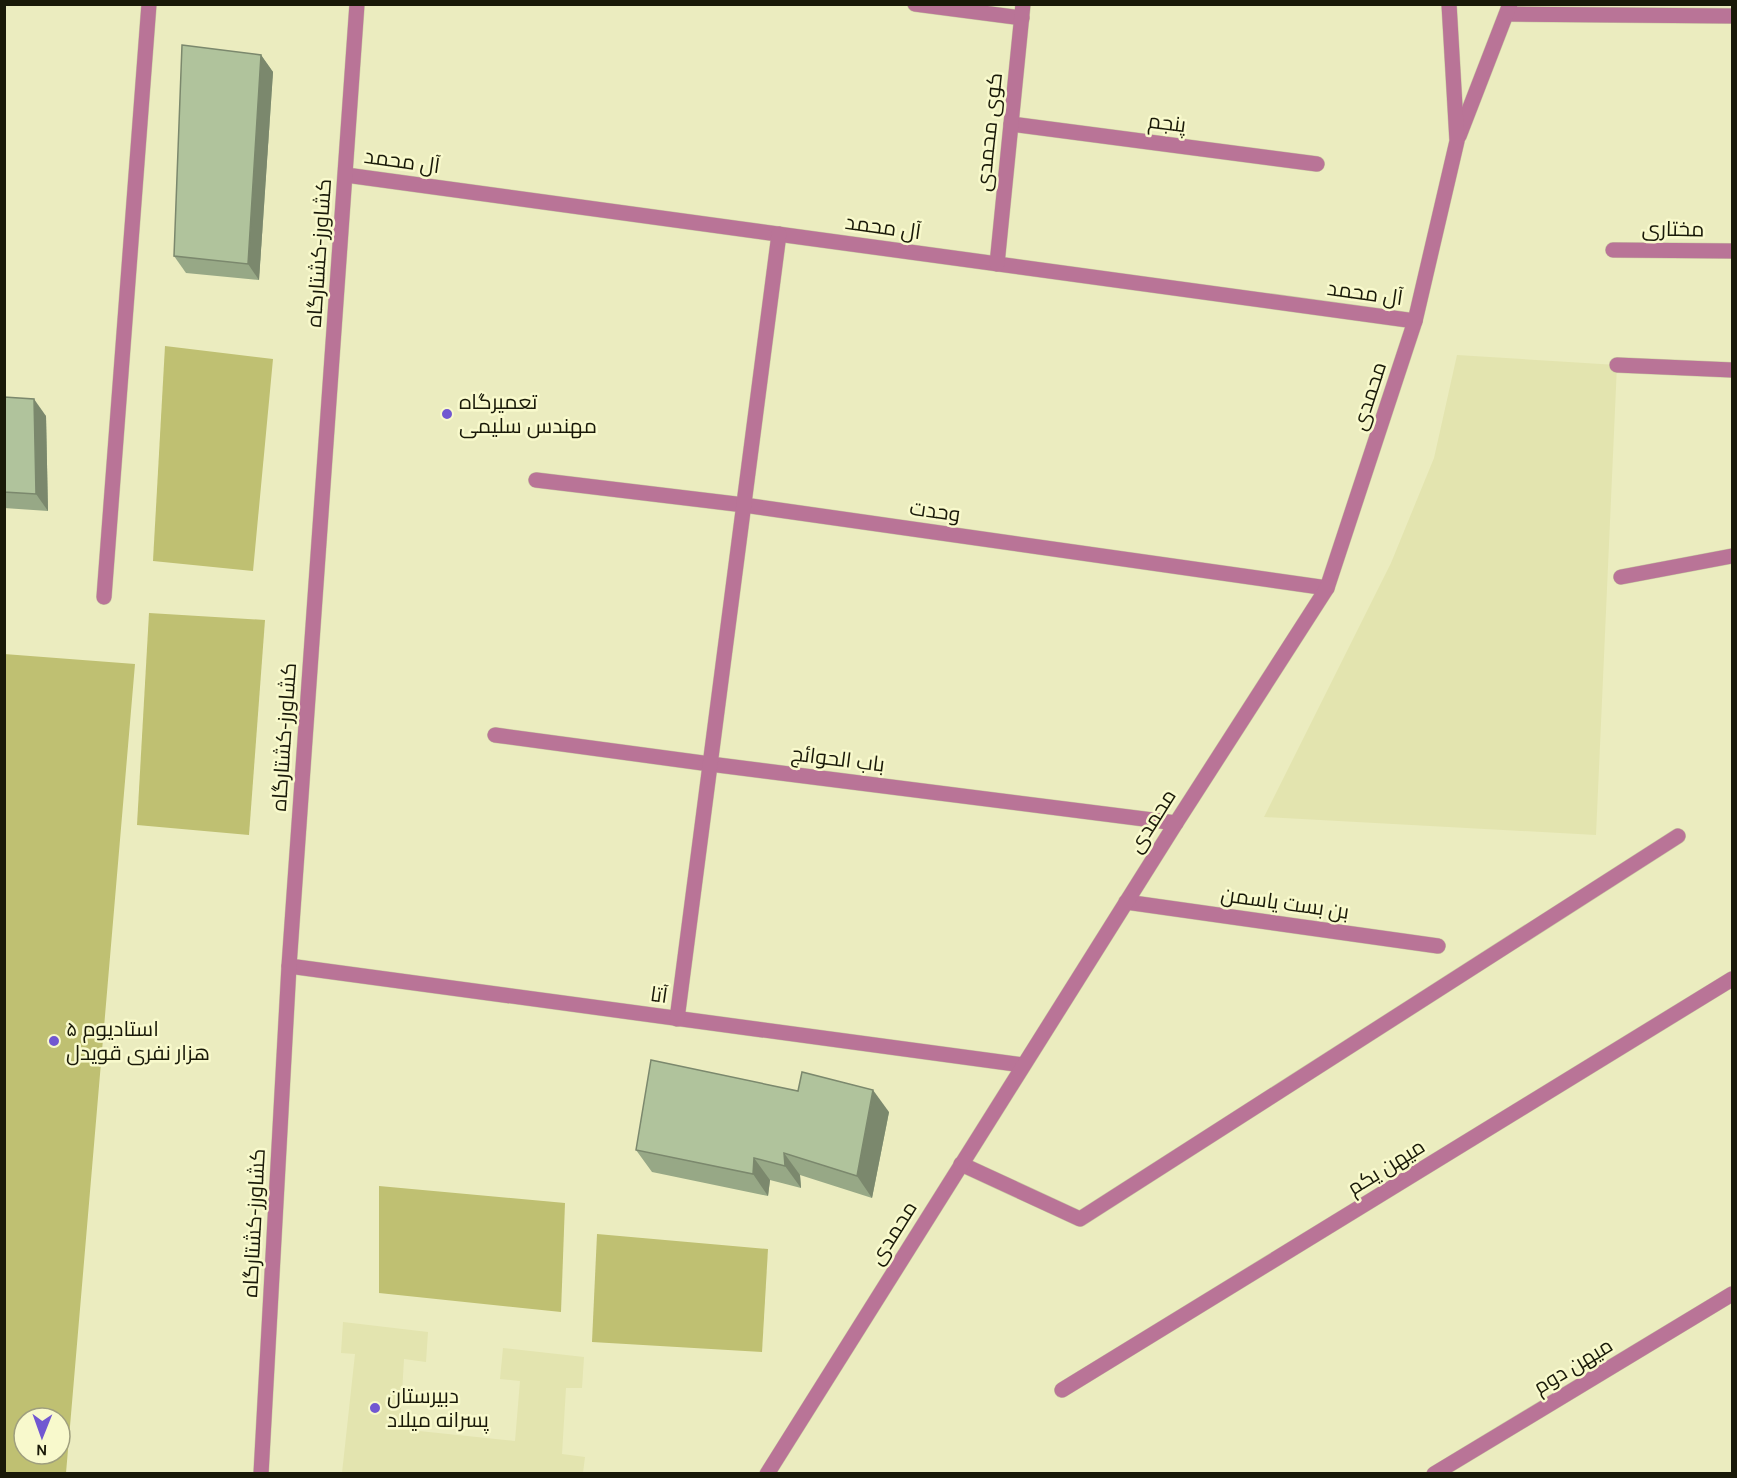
<svg xmlns="http://www.w3.org/2000/svg" width="1737" height="1478" viewBox="0 0 1737 1478" font-family="Karla,Cairo,sans-serif">
<style>
.built{fill:#e3e4af}
.green{fill:#bfc072;fill-rule:evenodd}
.lines{fill:none;stroke-linecap:round;stroke-linejoin:round}
.minor-casing{stroke:#c9caa2;stroke-width:16}
.minor{stroke:#b97497;stroke-width:15}
.wall{fill:#97a886}
.shaded-wall{fill:#7b886d}
.building{fill:#b0c39c;stroke:#7b886d;stroke-width:1.5}
.poi-dot{fill:#7157d1;stroke:#f8f9cc;stroke-width:2}
.labels{text-anchor:middle;dominant-baseline:central;stroke-width:5;stroke-linejoin:round;paint-order:stroke}
.street-label{font-size:21px;fill:#191908;stroke:#f8f9cc}
.poi-label{font-size:21px;fill:#191908;stroke:#f8f9cc;text-anchor:start}
</style>
<rect width="100%" height="100%" fill="#ebecbf"/>
<g class="built">
<path d="M1457,355L1617,365L1596,835L1264,817L1391,563L1434,458Z"/>
<path d="M343,1322L428,1332L426,1362L404,1359L400,1429L515,1441L520,1381L500,1379L503,1348L584,1357L582,1388H566L562,1454L585,1457L583,1473H342L355,1354L341,1353Z"/>
</g>
<g class="green">
<path d="M165,346L273,359L253,571L153,561Z"/>
<path d="M149,613L265,620L249,835L137,825Z"/>
<path d="M4,654L135,664L66,1473H5ZM24,1418H60V1454H24Z"/>
<path d="M379,1186L565,1203L561,1312L379,1293Z"/>
<path d="M597,1234L768,1249L762,1352L592,1342Z"/>
</g>
<g class="lines">
<g class="minor-casing">
<g id="minor">
<path d="M915,4L1022,18"/>
<path d="M1507,14L1732,16"/>
<path d="M1011,124L1317,164"/>
<path d="M1459,136L1510,4"/>
<path d="M346,175L1415,321"/>
<path d="M1613,250L1732,251"/>
<path d="M997,264L1023,4"/>
<path d="M1617,365L1732,370"/>
<path d="M536,480L744,505L1327,588"/>
<path d="M1621,577L1732,556"/>
<path d="M104,597L149,4"/>
<path d="M495,735L710,764L1176,823"/>
<path d="M1126,902L1438,946"/>
<path d="M289,966L1023,1065"/>
<path d="M677,1019L779,234"/>
<path d="M961,1164L1080,1219L1678,836"/>
<path d="M1062,1390L1732,979"/>
<path d="M261,1474L289,966L357,4"/>
<path d="M767,1474L1176,823L1327,588L1415,321L1457,141L1449,4"/>
<path d="M1434,1474L1732,1294"/>
</g>
</g>
<use href="#minor" class="minor"/>
</g>
<g class="wall">
<path d="M261,55L273,72L259,280L186,273L174,256Z"/>
<path d="M4,397L46,416L48,511L4,508Z"/>
<path d="M889,1112L872,1198L800,1175L801,1188L770,1180L768,1196L652,1172L636,1150Z"/>
</g>
<g class="shaded-wall">
<path d="M261,55L273,72L259,280L248,264Z"/>
<path d="M34,399L46,416L48,511L36,494Z"/>
<path d="M873,1090L889,1112L872,1198L857,1176Z"/>
<path d="M784,1153L800,1175L801,1188L785,1166Z"/>
<path d="M754,1158L770,1180L768,1196L753,1174Z"/>
</g>
<g class="building">
<path d="M182,45L261,55L248,264L174,256Z"/>
<path d="M4,397L34,399L36,494L4,492Z"/>
<path d="M651,1060L798,1091L802,1072L873,1090L857,1176L784,1153L785,1166L754,1158L753,1174L636,1150Z"/>
</g>
<g class="poi-dot">
<circle cx="447" cy="414" r="6"/>
<circle cx="54" cy="1041" r="6"/>
<circle cx="375" cy="1408" r="6"/>
</g>
<g class="labels">
<g class="street-label">
<text transform="translate(1167 123) rotate(7)">پنجم</text>
<text transform="translate(989 132) rotate(-84)">کوی محمدی</text>
<text transform="translate(402 161) rotate(8)">آل محمد</text>
<text transform="translate(883 227) rotate(8)">آل محمد</text>
<text transform="translate(1673 229) rotate(1)">مختاری</text>
<text transform="translate(319 253) rotate(-86)">کشاورز-کشتارگاه</text>
<text transform="translate(1365 293) rotate(8)">آل محمد</text>
<text transform="translate(1369 396) rotate(-72)">محمدی</text>
<text transform="translate(935 511) rotate(8)">وحدت</text>
<text transform="translate(284 737) rotate(-86)">کشاورز-کشتارگاه</text>
<text transform="translate(838 759) rotate(7)">باب الحوائج</text>
<text transform="translate(1152 821) rotate(-58)">محمدی</text>
<text transform="translate(1285 903) rotate(8)">بن بست یاسمن</text>
<text transform="translate(659 995) rotate(8)">آتا</text>
<text transform="translate(1386 1167) rotate(-32)">میهن یکم</text>
<text transform="translate(254 1223) rotate(-87)">کشاورز-کشتارگاه</text>
<text transform="translate(893 1233) rotate(-58)">محمدی</text>
<text transform="translate(1573 1366) rotate(-31)">میهن دوم</text>
</g>
<g class="poi-label">
<text x="459" y="402">تعمیرگاه<tspan x="459" dy="24">مهندس سلیمی</tspan></text>
<text x="66" y="1029">استادیوم ۵<tspan x="66" dy="24">هزار نفری قویدل</tspan></text>
<text x="387" y="1396">دبیرستان<tspan x="387" dy="24">پسرانه میلاد</tspan></text>
</g>
</g>
<rect width="1737" height="1478" fill="none" stroke="#191908" stroke-width="12"/>
<g transform="translate(42 1436) rotate(181)"><circle r="28" fill="#f8f9cc" stroke="#9f9f7e" stroke-width="1.5"/>
<path d="M0-4.5L10 22L0 15L-10 22Z" fill="#7157d1"/>
<text y="-9" font-size="16" font-weight="bold" text-anchor="middle" fill="#191908">N</text>
</g>
</svg>
